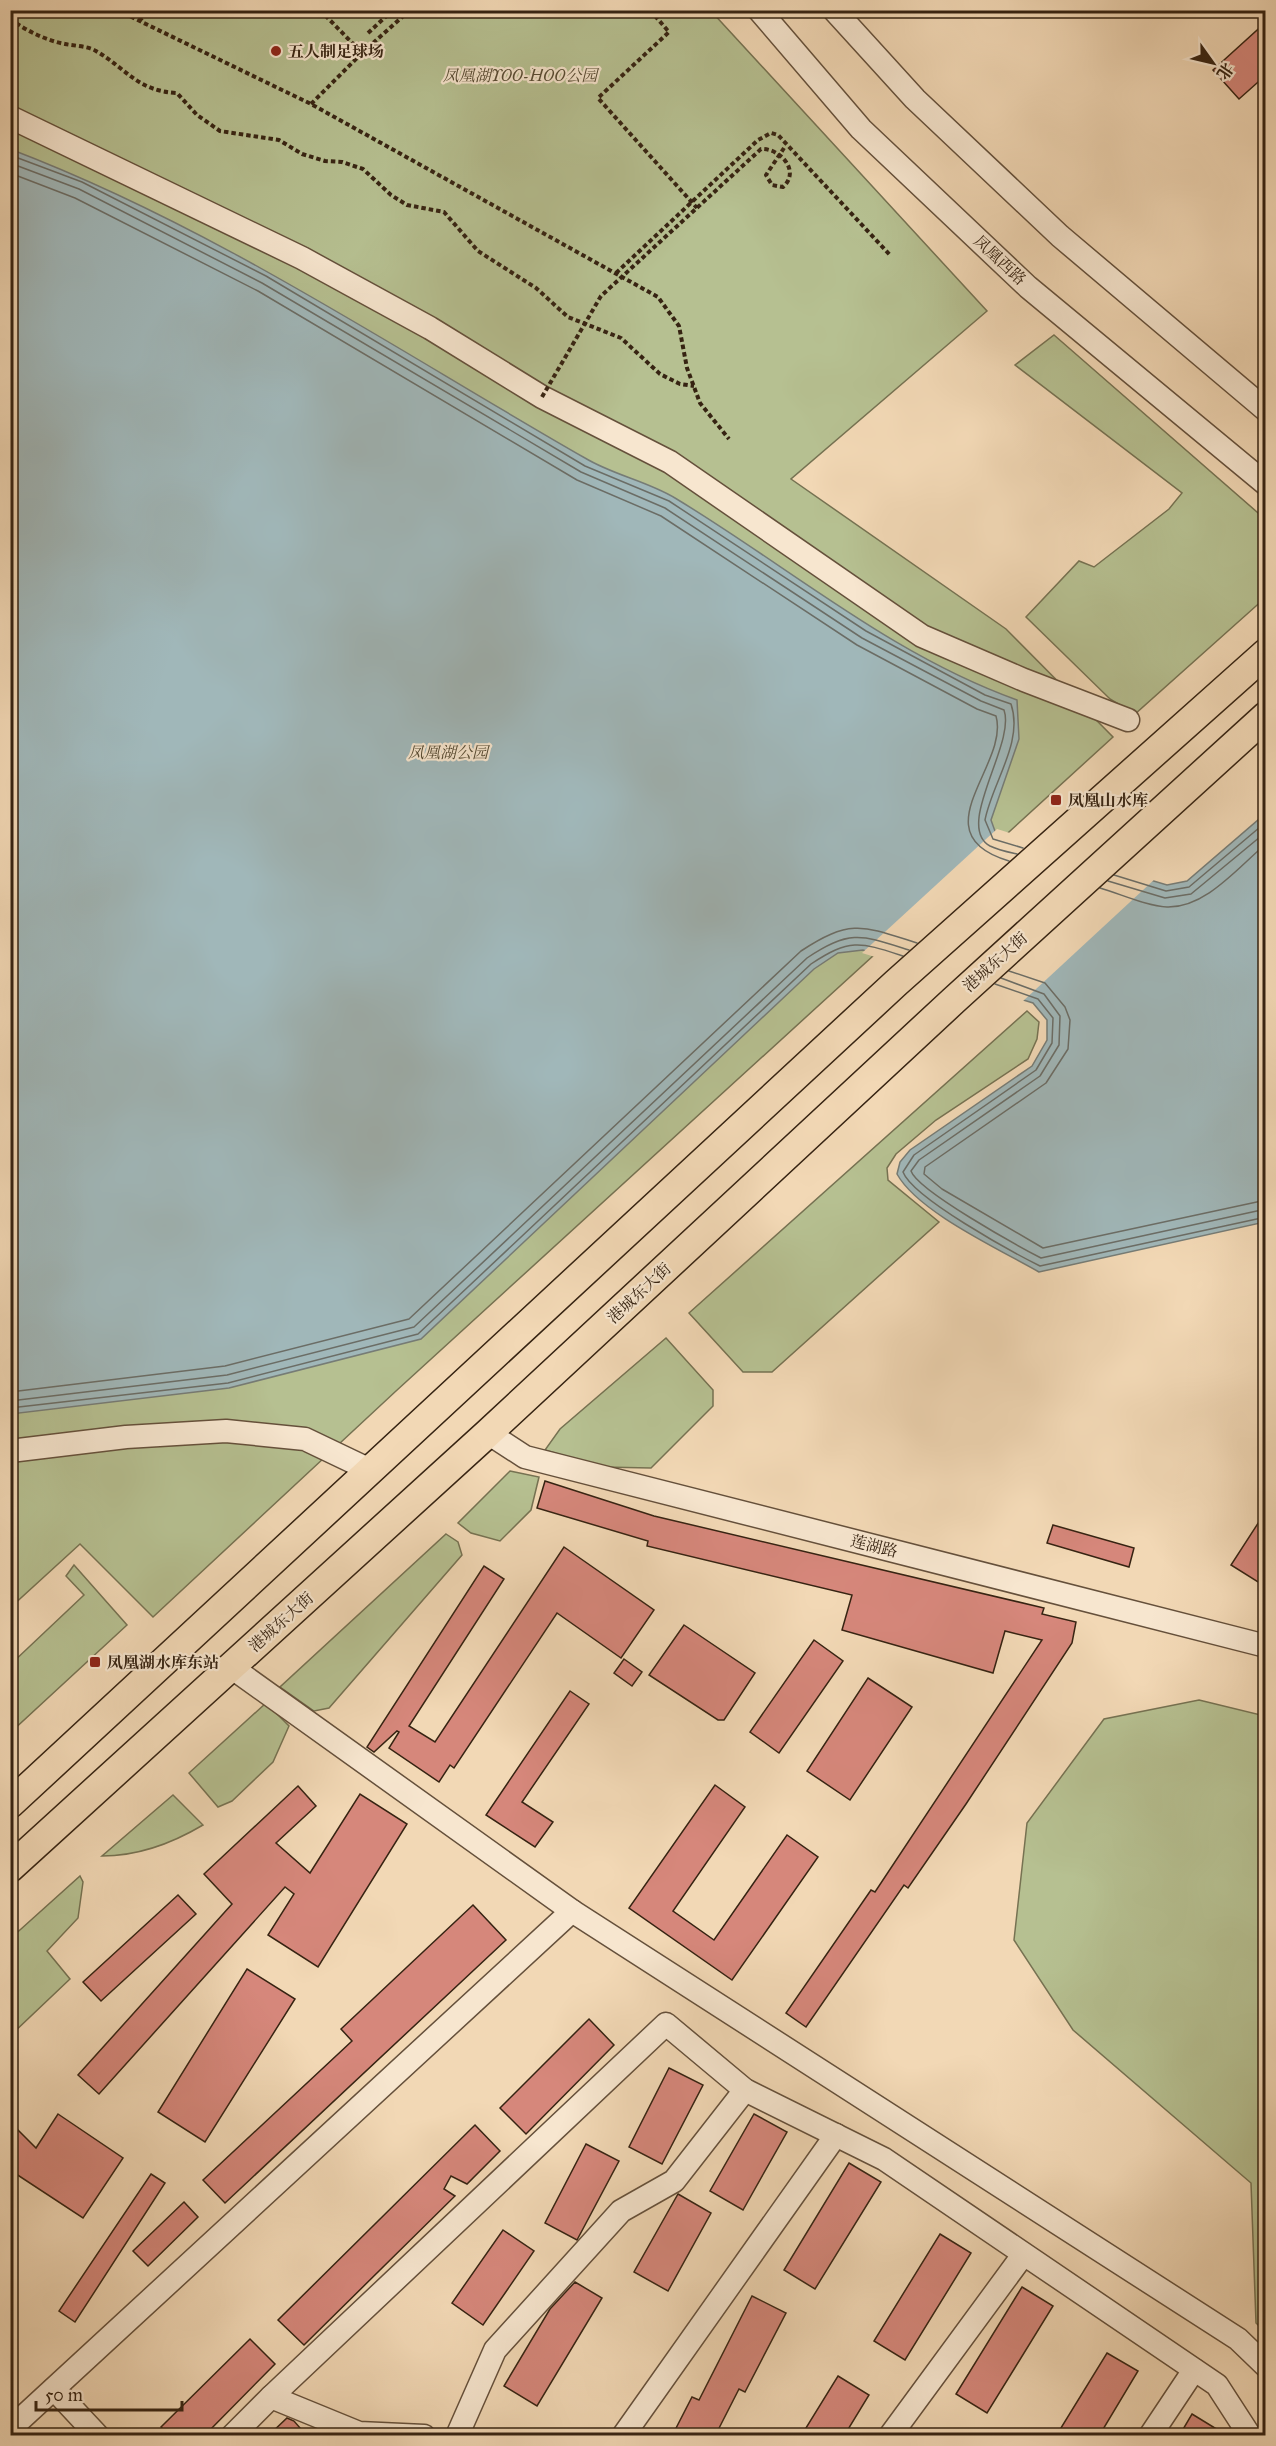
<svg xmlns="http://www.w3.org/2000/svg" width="1276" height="2446" viewBox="0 0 1276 2446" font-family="'IM FELL Great Primer','Noto Serif SC',serif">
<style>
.green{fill:#b6c091;stroke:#767252;stroke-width:1.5}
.water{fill:#a0b7b9;stroke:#767c76;stroke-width:1.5}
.pier{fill:#f2d8b5}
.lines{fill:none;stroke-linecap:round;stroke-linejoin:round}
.shore{stroke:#6b6d66;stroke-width:1.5}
.building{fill:#d6877b;stroke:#362312;stroke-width:1.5}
.minor-casing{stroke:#65503b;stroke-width:25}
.major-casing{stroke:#362312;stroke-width:31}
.path{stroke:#362312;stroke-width:4;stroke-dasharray:4.5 3;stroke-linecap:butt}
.minor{stroke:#f7e6cf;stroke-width:22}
.major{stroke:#f2d8b5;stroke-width:28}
.path-bridge{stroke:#362312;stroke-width:4;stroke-dasharray:4.5 3;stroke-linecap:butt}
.poi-dot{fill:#8f2418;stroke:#f7e6cf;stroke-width:2}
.labels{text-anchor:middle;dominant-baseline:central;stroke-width:4.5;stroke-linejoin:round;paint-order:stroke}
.poi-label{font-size:16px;font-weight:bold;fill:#362312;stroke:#f7e6cf;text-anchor:start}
.park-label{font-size:16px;font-style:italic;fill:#564a32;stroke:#f7e6cf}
.street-label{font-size:16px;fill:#362312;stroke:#f7e6cf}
</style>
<rect width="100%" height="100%" fill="#f2d8b5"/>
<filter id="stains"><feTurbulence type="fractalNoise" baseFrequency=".00333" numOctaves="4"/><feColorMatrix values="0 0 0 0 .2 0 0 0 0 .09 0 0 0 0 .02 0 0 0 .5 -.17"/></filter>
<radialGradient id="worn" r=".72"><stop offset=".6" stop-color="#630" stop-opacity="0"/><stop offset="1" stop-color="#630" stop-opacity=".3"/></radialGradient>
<g class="green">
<path d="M334,10L337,14L342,10L711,11L987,311L791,479L1006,629L1113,737L396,1391L153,1617L80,1544L11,1607V11Z"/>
<path d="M1054,335L1265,519V598L1135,714L1110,699L1026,617L1079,561L1094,567L1169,509L1182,493L1015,365Z"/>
<path d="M1027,1011L1039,1022L1037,1039L1028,1059L936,1120L896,1154L887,1168L888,1180L939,1222L772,1372H743L689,1313Z"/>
<path d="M666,1338L713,1390V1406L651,1468L602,1467L545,1450L560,1429Z"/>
<path d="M510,1471L539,1477L531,1510L500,1541L471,1533L458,1523Z"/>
<path d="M446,1534L458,1542L462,1555L329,1708L314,1711L280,1687Z"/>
<path d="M74,1565L127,1625L11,1732V1664L84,1595L66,1576Z"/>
<path d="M1199,1700L1265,1716V2332L1256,2323L1251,2183L1073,2030L1014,1940L1027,1823L1104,1719Z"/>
<path d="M266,1703L289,1726L273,1762L232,1801L218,1807L189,1773Z"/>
<path d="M173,1795L203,1825C171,1844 139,1856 102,1856Z"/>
<path d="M80,1876L83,1882L78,1918L47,1951L70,1979L11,2035V1938Z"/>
</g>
<path class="water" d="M10,149C215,227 396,350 585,458C613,475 647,481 675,498C788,566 891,655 1017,700L1019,739L991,820L996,834L1167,885L1187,881L1265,814V1222L1039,1272C999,1249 918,1212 897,1174L900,1162L910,1150L1032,1066L1047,1040V1020L1033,1003L863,950L838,953L814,969L421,1339L229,1388L11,1414Z"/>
<path class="pier" d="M997,829L1156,878L1022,1002L862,953Z"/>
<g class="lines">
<g class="shore">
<path d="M10,155L82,182L266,276L585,466L669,501L866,631L985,695L1011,704C1024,742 992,783 985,820L993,839L1023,848"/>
<path d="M10,163L79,189L262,283L581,472L665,508L862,638L981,701L1004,710C1016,744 954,826 990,846C998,850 1008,852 1017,854"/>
<path d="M10,173L75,198L258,291L577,480L661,516L857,645L977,709L996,716C1010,765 918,834 1009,861"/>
<path d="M1114,875L1166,891L1189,887L1266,822"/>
<path d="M1108,881L1165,898L1191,894L1266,832"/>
<path d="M1100,888C1121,894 1146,906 1167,907C1206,908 1238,867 1266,844"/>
<path d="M1009,971L1045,983L1065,1007L1070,1020L1068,1049L1046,1083L925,1167L924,1174L942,1189L1043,1248L1266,1200"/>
<path d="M1001,978L1044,994L1060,1016L1059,1045L1040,1076L919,1160L911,1171C918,1191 1018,1246 1041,1258L1266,1209"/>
<path d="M995,984L1038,999L1053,1018L1052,1043L1036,1070L914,1155L903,1172C913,1198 1012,1252 1040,1266L1266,1217"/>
<path d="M10,1392L225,1366L409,1319L801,951C851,918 864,926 917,943"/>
<path d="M10,1401L227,1375L414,1327L807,958C850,929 862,935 909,950"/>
<path d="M10,1408L228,1383L418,1334L811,964C850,938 860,942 903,956"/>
</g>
</g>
<g class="building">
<path d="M1266,22V75L1239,99L1213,70Z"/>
<path d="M545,1481L654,1516L1044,1608L1042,1614L1076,1622L1072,1643L966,1804L908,1888L904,1885L806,2027L786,2013L871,1890L875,1892L1042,1640L1005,1631L993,1673L842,1630L852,1595L647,1546L648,1541L537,1508Z"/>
<path d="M1266,1511V1587L1231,1565Z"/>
<path d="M1053,1525L1134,1548L1129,1567L1047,1543Z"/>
<path d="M564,1547L654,1610L621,1658L557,1613L454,1768L450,1765L439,1782L389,1748L399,1732L397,1731L374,1752L367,1747L484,1566L504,1579L409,1726L435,1742Z"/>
<path d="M684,1625L755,1673L724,1720H718L649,1675Z"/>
<path d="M814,1640L843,1661L779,1753L750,1732Z"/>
<path d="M624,1659L642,1672L632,1686L614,1673Z"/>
<path d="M868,1678L912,1707L850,1800L807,1771Z"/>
<path d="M570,1691L589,1704L522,1802L553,1822L535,1847L486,1815Z"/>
<path d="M715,1785L745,1807L673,1911L714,1940L787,1835L818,1857L732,1980L629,1908Z"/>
<path d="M298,1786L316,1806L276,1843L310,1873L360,1794L407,1824L318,1967L268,1935L294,1894L285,1887L99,2094L78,2075L232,1904L204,1874Z"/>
<path d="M178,1895L196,1914L101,2001L83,1982Z"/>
<path d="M473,1905L506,1940L225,2203L203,2180L352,2041L341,2029Z"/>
<path d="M247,1969L295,1999L205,2142L158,2112Z"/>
<path d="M589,2019L614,2045L526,2134L500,2108Z"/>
<path d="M669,2068L703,2085L662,2164L629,2147Z"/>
<path d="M58,2114L123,2158L83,2218L10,2170V2122L36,2148Z"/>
<path d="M754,2114L787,2132L743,2210L710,2191Z"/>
<path d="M475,2125L500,2151L467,2184L451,2176L444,2189L455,2196L304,2345L278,2320Z"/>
<path d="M586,2144L619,2161L577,2240L545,2223Z"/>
<path d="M849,2163L881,2182L815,2289L784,2270Z"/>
<path d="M151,2174L165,2183L75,2322L59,2311Z"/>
<path d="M678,2194L711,2213L668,2291L634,2272Z"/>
<path d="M184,2202L198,2217L148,2266L133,2251Z"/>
<path d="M503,2230L534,2251L483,2325L452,2303Z"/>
<path d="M940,2234L971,2253L905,2360L874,2341Z"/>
<path d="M575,2282L602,2298L537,2406L504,2386L550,2309Z"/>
<path d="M1022,2287L1053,2306L987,2413L956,2394Z"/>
<path d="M752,2296L786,2313L745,2392L739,2389L715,2436H672L692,2397L699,2400Z"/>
<path d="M250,2339L275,2364L204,2436H170L161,2427Z"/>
<path d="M1107,2353L1138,2371L1099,2436H1056Z"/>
<path d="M838,2376L869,2395L844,2436H801Z"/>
<path d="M1192,2414L1228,2436H1179Z"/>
<path d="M287,2418L294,2421L307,2436H268Z"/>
</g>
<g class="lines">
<g class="minor-casing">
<g id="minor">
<path d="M759,10L861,129L1028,287L1266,484"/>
<path d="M834,10L915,99L1060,236L1266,410"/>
<path d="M10,117L302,258L430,328L542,397L670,462L922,636L1024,680L1128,720"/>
<path d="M488,1433L525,1457L1266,1646"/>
<path d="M10,1451L126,1437L226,1431L305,1439L372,1471"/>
<path d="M572,1911L1238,2339L1266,2366"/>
<path d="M54,2389L98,2436"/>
<path d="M271,2397L666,2024L745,2090L884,2159L1217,2385L1250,2436"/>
<path d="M10,2429L572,1911L231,1667"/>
<path d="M232,2436L271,2397L359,2433L424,2436"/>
<path d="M457,2436L495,2350L621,2211L674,2181L745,2090"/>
<path d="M623,2436L836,2135"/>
<path d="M890,2436L1023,2255"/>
<path d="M1150,2436L1194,2370"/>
</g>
</g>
<g class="major-casing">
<g id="major">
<path d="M10,1804L896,983L1266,653"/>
<path d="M10,1868L488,1433L953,1001L1266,716"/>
</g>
</g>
<g class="path">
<path d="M117,10L311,104L658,297L679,326L687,368L700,403L729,439"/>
<path d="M320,10L362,53L410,10"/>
<path d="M10,19C27,31 45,40 65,44C75,46 88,46 96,51C127,69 137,91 177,93L197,115L220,131L279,140L302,154L325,161L342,162L363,169L391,195L407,205L444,212L478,251L536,288L568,317L621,338L660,374L680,384L694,386"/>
<path d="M139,21L150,10"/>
<path d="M368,33L393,10"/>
<path d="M311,104L362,53"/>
<path d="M616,273L758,140L771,133L778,135L891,256"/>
</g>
<use href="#minor" class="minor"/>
<use href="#major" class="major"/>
<g class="path-bridge">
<path d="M650,10L669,32L598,98L697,208"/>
<path d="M542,397L601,296L761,149C780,148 801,171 783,187L772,185L766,175L784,148"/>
</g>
</g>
<g class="poi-dot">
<circle cx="276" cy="51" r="6"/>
<rect x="1050" y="794" width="12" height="12" rx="3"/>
<rect x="89" y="1656" width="12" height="12" rx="3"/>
</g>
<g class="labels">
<g class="poi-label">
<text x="288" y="51">五人制足球场</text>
<text x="1068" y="800">凤凰山水库</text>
<text x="107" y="1662">凤凰湖水库东站</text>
</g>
<g class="park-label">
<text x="520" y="75">凤凰湖YOO-HOO公园</text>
<text x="448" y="752">凤凰湖公园</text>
</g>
<g class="street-label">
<text transform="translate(1000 260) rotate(43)">凤凰西路</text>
<text transform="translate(995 962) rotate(-42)">港城东大街</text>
<text transform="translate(639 1293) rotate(-43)">港城东大街</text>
<text transform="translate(874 1546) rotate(14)">莲湖路</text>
<text transform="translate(281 1622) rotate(-42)">港城东大街</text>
</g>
</g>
<rect width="1276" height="2446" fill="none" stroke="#f2d8b5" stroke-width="36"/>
<rect x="12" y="12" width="1252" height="2422" fill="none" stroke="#362312" stroke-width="3"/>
<rect x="18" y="18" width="1240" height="2410" fill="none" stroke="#362312" stroke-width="1.5"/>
<g transform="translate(1213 63) rotate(124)" stroke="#f7e6cf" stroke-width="4.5" paint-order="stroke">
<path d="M0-4.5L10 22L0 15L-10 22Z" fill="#362312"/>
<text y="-9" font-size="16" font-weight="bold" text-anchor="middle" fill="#362312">北</text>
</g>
<path d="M36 2401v9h146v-9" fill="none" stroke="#362312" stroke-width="3"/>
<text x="45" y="2401" font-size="18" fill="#362312" stroke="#f7e6cf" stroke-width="4.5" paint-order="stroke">50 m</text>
<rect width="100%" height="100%" filter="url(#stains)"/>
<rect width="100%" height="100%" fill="url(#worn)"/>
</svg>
